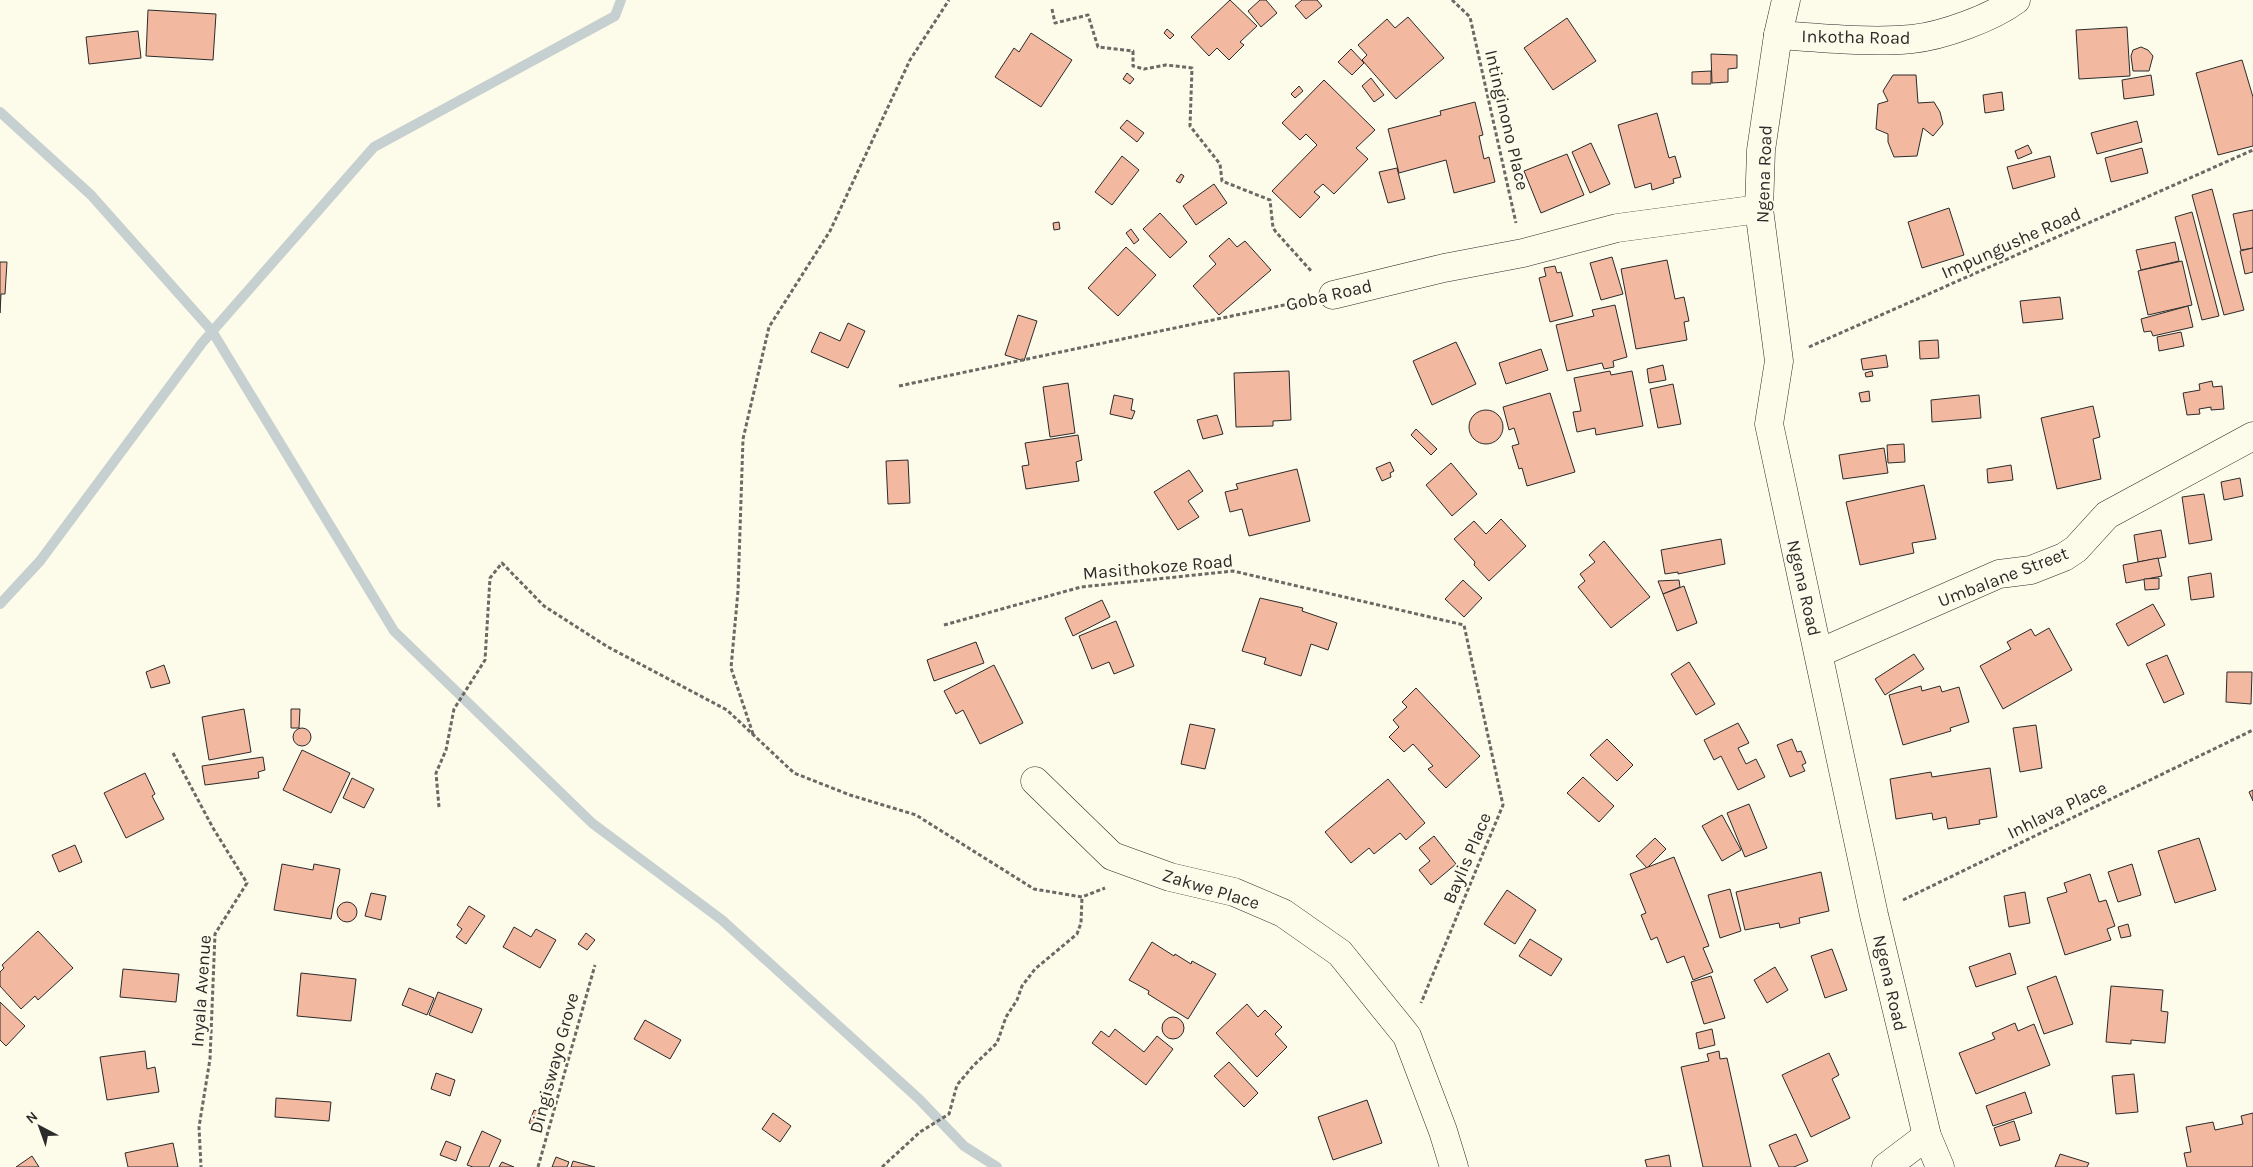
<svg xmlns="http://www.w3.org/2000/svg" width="2253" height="1167" viewBox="0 0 2253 1167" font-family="Karla,sans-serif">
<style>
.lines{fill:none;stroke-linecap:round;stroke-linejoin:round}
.stream{stroke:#c7d0d0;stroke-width:10}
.building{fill:#f2b8a0;stroke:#2b2b2b}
.minor-casing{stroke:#2b2b2b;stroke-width:29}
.path{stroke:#6a6964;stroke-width:3;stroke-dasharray:4 2.5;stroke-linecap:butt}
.minor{stroke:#fdfbea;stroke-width:28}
.labels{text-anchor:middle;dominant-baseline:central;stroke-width:4;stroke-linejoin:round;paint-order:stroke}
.street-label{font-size:18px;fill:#2b2b2b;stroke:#fdfbea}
</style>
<rect width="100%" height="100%" fill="#fdfbea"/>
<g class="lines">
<g class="stream">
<path d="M0,112L91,195L212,331L394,631L592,823L722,920L919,1099L964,1146L997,1167"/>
<path d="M0,604L40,561L202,343L374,147L615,16L621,0"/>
</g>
</g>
<g class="building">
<path d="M1230,0L1257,26L1240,42L1244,45L1229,60L1217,48L1209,56L1191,37Z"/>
<path d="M1260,0H1266L1277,13L1261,27L1248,11Z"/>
<path d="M1302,0H1317L1322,6L1306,19L1295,6Z"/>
<path d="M148,10L216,14L213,60L146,56Z"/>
<path d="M1408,17L1444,58L1396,99L1362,60L1367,55L1358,45L1387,19L1395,28Z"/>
<path d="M1567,18L1596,61L1553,90L1524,48Z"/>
<path d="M2127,27L2130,76L2079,79L2076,30Z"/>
<path d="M1167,29L1174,35L1170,39L1164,33Z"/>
<path d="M138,31L141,58L89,64L86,37Z"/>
<path d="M1031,33L1072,60L1041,107L995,77L1014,48L1019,52Z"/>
<path d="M2141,47L2148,50L2153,56L2149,71H2133L2131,56L2133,50Z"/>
<path d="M1351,49L1364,63L1352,75L1338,62Z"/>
<path d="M1711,54L1737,55V68L1728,69V82L1712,83Z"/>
<path d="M2242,60L2253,97V146L2218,155L2196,73Z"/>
<path d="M1711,71V84H1692V72Z"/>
<path d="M1127,73L1134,79L1130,84L1123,79Z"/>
<path d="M1893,75H1916L1918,103L1934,102L1940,112L1943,124L1933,136L1923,128L1917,156L1894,157L1888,142V134L1876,129L1878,104L1888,101L1883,91Z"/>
<path d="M2151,75L2154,95L2124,99L2122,80Z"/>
<path d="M1371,78L1384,95L1374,102L1362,86Z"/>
<path d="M1324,80L1375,130L1356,148L1368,159L1334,194L1323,184L1314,192L1320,197L1300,218L1272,191L1317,145L1306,134L1300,140L1282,123Z"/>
<path d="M1299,86L1303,91L1295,98L1291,94Z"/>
<path d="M2002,92L2004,110L1985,113L1983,95Z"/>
<path d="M1475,102L1483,135L1479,136L1484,159L1489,157L1495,182L1454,193L1446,160L1399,173L1388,129L1441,115L1440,111Z"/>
<path d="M1657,113L1669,158L1675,156L1681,177L1673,179L1674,183L1652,190L1651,183L1635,188L1618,125Z"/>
<path d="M1127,120L1144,133L1137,142L1120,128Z"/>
<path d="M2137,121L2142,142L2097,154L2091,133Z"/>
<path d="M1591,143L1610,184L1590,193L1572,152Z"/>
<path d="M2028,145L2032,153L2018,159L2015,151Z"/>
<path d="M2142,148L2148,173L2111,182L2105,158Z"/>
<path d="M1567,154L1584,195L1541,213L1524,171Z"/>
<path d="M1122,156L1139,170L1112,205L1095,192Z"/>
<path d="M2050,156L2055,177L2013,189L2007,167Z"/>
<path d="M1397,168L1405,199L1388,203L1379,172Z"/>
<path d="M1181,174L1184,176L1180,183L1176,181Z"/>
<path d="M1214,184L1227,203L1196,225L1183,206Z"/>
<path d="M2212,189L2244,310L2224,315L2192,195Z"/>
<path d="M1949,208L1964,255L1922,268L1908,222Z"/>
<path d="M2253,210V248L2241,250L2233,214Z"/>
<path d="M2192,212L2219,316L2202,320L2175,217Z"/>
<path d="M1160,213L1187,242L1170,258L1143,229Z"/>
<path d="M1059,222L1060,229L1054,230L1053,223Z"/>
<path d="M1131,229L1139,240L1134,244L1126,233Z"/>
<path d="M1229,238L1237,247L1245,241L1271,270L1219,315L1193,286L1216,264L1209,256Z"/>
<path d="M2175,242L2179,261L2141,270L2136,250Z"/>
<path d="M1126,247L1156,275L1118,316L1088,288Z"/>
<path d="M2253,248V272L2245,274L2240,251Z"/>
<path d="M1612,257L1623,294L1601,300L1590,263Z"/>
<path d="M1667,260L1675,299L1684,297L1689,321L1684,322L1687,340L1636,349L1621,269Z"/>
<path d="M2182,261L2192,305L2148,315L2138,271Z"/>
<path d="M0,262H7L5,294H1L0,313Z"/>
<path d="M1555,266L1557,273L1561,272L1573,316L1550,322L1539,278L1546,276L1544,268Z"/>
<path d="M2060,297L2063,319L2023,323L2020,301Z"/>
<path d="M1615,305L1627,357L1613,361L1614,367L1604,369L1602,363L1567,371L1556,325L1594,316L1592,310Z"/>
<path d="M2188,306L2193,327L2153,336L2151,331L2144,332L2141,319Z"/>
<path d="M1018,315L1037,321L1024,361L1005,355Z"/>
<path d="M848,323L865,331L848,368L811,352L820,332L840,341Z"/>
<path d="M2181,332L2184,346L2159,351L2157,337Z"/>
<path d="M1938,340L1939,358L1920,359L1919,341Z"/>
<path d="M1456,342L1476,384L1432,405L1413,361Z"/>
<path d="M1541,349L1548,370L1506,384L1499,363Z"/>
<path d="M1886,355L1888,367L1863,370L1861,359Z"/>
<path d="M1663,365L1666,380L1649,383L1647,369Z"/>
<path d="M1289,371L1291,420L1273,421V426L1236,427L1234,373Z"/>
<path d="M1610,371L1611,375L1632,371L1643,426L1596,435L1595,428L1577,432L1573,412L1581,411L1574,378Z"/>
<path d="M1872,371L1873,376L1866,377L1865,373Z"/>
<path d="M2212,381L2213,387L2222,386L2224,409L2211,410V407L2199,409L2200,414L2187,415L2183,393L2200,390L2199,384Z"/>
<path d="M1068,383L1075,433L1050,437L1043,387Z"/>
<path d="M1673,384L1681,424L1658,428L1650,389Z"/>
<path d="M1869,391L1870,401L1861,402L1859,393Z"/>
<path d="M1550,393L1575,472L1527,486L1522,468L1519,469L1512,446L1519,444L1514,428L1509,430L1503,407Z"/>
<path d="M1114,395L1133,399L1131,410L1135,411L1132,419L1110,414Z"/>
<path d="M1979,395L1981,418L1932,422L1931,400Z"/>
<path d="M2093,406L2100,437L2093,439L2101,479L2057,489L2041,418Z"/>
<circle cx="1486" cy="427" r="17"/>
<path d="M1217,415L1223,434L1203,439L1197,420Z"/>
<path d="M1416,429L1437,449L1431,455L1411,435Z"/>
<path d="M1078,435L1082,460L1076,462L1079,481L1026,489L1022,466L1029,465L1025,443Z"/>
<path d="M1904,444L1905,462L1888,463L1887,445Z"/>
<path d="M1884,448L1888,473L1843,479L1839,455Z"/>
<path d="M908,460L910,503L888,504L886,461Z"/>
<path d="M1390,462L1394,471L1390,473L1391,477L1382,481L1376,468Z"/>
<path d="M1451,463L1477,494L1452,516L1426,485Z"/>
<path d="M2011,465L2013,480L1988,483L1987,469Z"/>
<path d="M1297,469L1310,521L1249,536L1242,509L1230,512L1225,492L1238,489L1236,484Z"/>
<path d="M1189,470L1203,491L1188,501L1199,517L1178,530L1154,492Z"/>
<path d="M2240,478L2243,496L2224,500L2221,482Z"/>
<path d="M1924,485L1936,539L1912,543L1914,553L1860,565L1846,502Z"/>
<path d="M2204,494L2212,540L2189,544L2182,497Z"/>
<path d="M1501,519L1526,546L1489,581L1474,565L1475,562L1454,539L1474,521L1486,534Z"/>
<path d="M2161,530L2166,557L2138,562L2134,535Z"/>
<path d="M1721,539L1725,564L1678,574V572L1665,574L1661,550Z"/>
<path d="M1604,541L1650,597L1611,628L1578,587L1585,581L1580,574L1595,562L1589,555Z"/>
<path d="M2158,558L2162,576L2126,583L2123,565Z"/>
<path d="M2211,573L2214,597L2191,600L2188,577Z"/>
<path d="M2159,578V589L2145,590L2144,579Z"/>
<path d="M1463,580L1482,598L1464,617L1445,599Z"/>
<path d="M1679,580L1680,587L1663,594L1658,581Z"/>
<path d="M1684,586L1697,623L1677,631L1663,594Z"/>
<path d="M1260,598L1303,608L1302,611L1337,623L1328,650L1311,644L1301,676L1264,664L1266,658L1242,651Z"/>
<path d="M1102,600L1110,617L1073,636L1065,618Z"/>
<path d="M2153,604L2165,625L2128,646L2116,624Z"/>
<path d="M1116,621L1134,666L1114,674L1109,662L1092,669L1079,636Z"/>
<path d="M2049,628L2072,670L2003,709L1980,666L2011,649L2007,642L2031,629L2035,636Z"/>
<path d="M976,642L984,663L934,681L927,660Z"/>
<path d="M1914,654L1924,669L1885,695L1875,679Z"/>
<path d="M2167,655L2184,694L2164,703L2146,664Z"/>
<path d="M1689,662L1715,704L1696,715L1671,674Z"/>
<path d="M164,665L170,683L151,688L146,672Z"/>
<path d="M994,665L1023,723L980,744L963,710L956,714L944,691Z"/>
<path d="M2227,672H2252L2251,704L2226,702Z"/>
<path d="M1921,686L1922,691L1940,686L1942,692L1959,687L1969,722L1950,728L1951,731L1903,745L1889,695Z"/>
<path d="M1416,688L1480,756L1446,788L1428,769L1433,766L1413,744L1404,752L1389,737L1399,727L1393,720L1407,707L1402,702Z"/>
<path d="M244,709L251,752L209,760L202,717Z"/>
<path d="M291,709H300L299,728H291Z"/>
<path d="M1738,723L1749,743L1738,748L1746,764L1756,759L1765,777L1738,790L1721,756L1714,760L1704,740Z"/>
<path d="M1190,724L1215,729L1205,769L1181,764Z"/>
<path d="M2036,725L2042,768L2020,772L2013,728Z"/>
<circle cx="302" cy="737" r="9"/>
<path d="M1607,739L1633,765L1617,781L1590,755Z"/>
<path d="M1792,739L1797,752L1801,751L1806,763L1802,765L1805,771L1790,777L1777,745Z"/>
<path d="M302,750L350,773L331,813L283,790Z"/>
<path d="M263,757L265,770L258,772L259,778L205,785L202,766Z"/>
<path d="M1990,768L1997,817L1979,820L1980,824L1948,829L1946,817L1933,820L1932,813L1896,819L1890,779L1931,772L1932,777Z"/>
<path d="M145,773L155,794L152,796L164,819L126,838L104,793Z"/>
<path d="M1583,777L1614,806L1599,822L1567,793Z"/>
<path d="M352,778L374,789L364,808L343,798Z"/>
<path d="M1388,779L1425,823L1406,840L1400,833L1374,854L1369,848L1351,863L1325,832Z"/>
<path d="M2253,790V801L2249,792Z"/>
<path d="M1749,804L1767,848L1745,857L1727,813Z"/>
<path d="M1722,815L1741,850L1722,861L1702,826Z"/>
<path d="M1434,836L1456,864L1431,885L1419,870L1430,861L1419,848Z"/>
<path d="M1655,838L1666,849L1647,868L1636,856Z"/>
<path d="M2199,838L2216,890L2175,903L2158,851Z"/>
<path d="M75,845L82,862L59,872L52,855Z"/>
<path d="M1674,857L1709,946L1703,948L1713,972L1693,980L1684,956L1667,963L1657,937L1651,940L1641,915L1646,913L1630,874Z"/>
<path d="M282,864L313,870L314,864L340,869L331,919L274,910Z"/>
<path d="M2132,864L2141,895L2118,902L2108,872Z"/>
<path d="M1821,872L1829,911L1799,918L1800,923L1780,928L1779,923L1745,930L1736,892Z"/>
<path d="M2090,874L2099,902L2106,900L2115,926L2107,929L2111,940L2065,955L2047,898L2067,892L2064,883Z"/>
<path d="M1730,889L1741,931L1720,938L1708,895Z"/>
<path d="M1507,890L1536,910L1515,944L1484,924Z"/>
<path d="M2025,892L2030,923L2009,927L2004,896Z"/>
<path d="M371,893L386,896L381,920L365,916Z"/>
<circle cx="347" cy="912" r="10"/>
<path d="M469,906L485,916L466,944L456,937L462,929L457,925Z"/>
<path d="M2128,924L2131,936L2121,938L2118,927Z"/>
<path d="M514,927L531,937L536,929L556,940L540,968L503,947Z"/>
<path d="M38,931L73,968L38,1000L35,996L21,1009L0,986V972L4,968L2,965Z"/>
<path d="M586,933L595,940L587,950L578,944Z"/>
<path d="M1530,939L1562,959L1551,976L1519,956Z"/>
<path d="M1152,942L1174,956L1175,954L1191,964L1192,961L1216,974L1188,1019L1148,994L1149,991L1129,980Z"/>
<path d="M1832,949L1847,990L1825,998L1811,956Z"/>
<path d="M2010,953L2016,974L1976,987L1969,967Z"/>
<path d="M1775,967L1788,990L1767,1003L1754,980Z"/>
<path d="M123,969L179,974L176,1002L120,997Z"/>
<path d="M301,973L356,979L351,1021L297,1016Z"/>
<path d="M1711,976L1725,1018L1704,1024L1691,982Z"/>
<path d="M2056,976L2073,1024L2044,1034L2027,987Z"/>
<path d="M2111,986L2163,990L2161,1011L2168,1012L2165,1043L2131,1040V1044L2106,1042Z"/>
<path d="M409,988L434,998L427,1015L402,1005Z"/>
<path d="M438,992L482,1009L472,1033L429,1015Z"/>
<path d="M0,1002L25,1026L6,1046L0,1040Z"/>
<path d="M1247,1004L1258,1017L1265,1010L1282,1027L1275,1034L1287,1047L1257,1077L1216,1033Z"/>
<circle cx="1173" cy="1028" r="11"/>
<path d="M645,1020L681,1040L670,1059L634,1039Z"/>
<path d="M2015,1023L2018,1031L2034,1024L2050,1065L1976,1094L1959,1053L1995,1039L1992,1033Z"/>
<path d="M1115,1029L1144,1052L1157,1036L1173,1049L1146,1085L1092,1043L1101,1031L1109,1037Z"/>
<path d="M1712,1029L1715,1045L1699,1049L1696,1033Z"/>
<path d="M145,1051L147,1069L155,1067L159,1092L107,1100L100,1057Z"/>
<path d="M1719,1051L1720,1059L1727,1058L1751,1167H1703L1681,1067L1709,1061L1707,1054Z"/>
<path d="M1829,1053L1839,1075L1832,1079L1850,1118L1811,1137L1782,1075Z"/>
<path d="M1229,1062L1258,1093L1244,1107L1214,1076Z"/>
<path d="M436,1073L455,1080L450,1096L431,1089Z"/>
<path d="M2134,1074L2138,1112L2116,1114L2112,1076Z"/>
<path d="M2025,1092L2032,1113L1993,1126L1986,1106Z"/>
<path d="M276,1098L331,1102L329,1121L275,1117Z"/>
<path d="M1367,1100L1382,1143L1333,1160L1318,1117Z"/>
<path d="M534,1110L546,1114L541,1127L529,1123Z"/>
<path d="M773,1113L791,1126L780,1142L762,1129Z"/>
<path d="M2253,1113V1167H2187L2184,1153L2191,1152L2186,1127L2213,1122L2215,1130L2243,1124L2241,1116Z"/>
<path d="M2014,1121L2020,1140L2000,1146L1994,1128Z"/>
<path d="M482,1131L501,1140L489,1167H473L467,1165Z"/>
<path d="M1796,1134L1808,1161L1794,1167H1779L1769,1145Z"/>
<path d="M446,1141L461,1147L456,1161L440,1155Z"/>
<path d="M173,1143L178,1167H128L125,1153Z"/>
<path d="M2060,1154L2089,1163L2087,1167H2055Z"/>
<path d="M1669,1155L1671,1167H1647L1645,1160Z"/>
<path d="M32,1156L39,1167H16Z"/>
<path d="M556,1157L569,1162L567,1167H552Z"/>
<path d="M573,1161L595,1167H571Z"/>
<path d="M502,1162L514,1167H499Z"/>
</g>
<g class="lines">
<g class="minor-casing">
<g id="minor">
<path d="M1786,0L1778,35L1761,150L1759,209L1779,361L1769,424L1874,915L1927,1136L1940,1167"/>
<path d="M1778,35C1820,38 1871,43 1912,39C1942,36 1992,18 2016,0"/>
<path d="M1333,295L1444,268L1523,253L1617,228L1759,209"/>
<path d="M1819,653L1999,574L2031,570L2064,557L2076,549L2107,515L2253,436"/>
<path d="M1035,781L1112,856L1170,877L1234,892L1283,913L1340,953L1407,1036L1443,1131L1454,1167"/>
<path d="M1886,1167L1927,1136"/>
</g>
</g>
<g class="path">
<path d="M1452,0L1470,17L1516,223"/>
<path d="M1052,9L1055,23L1088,15L1098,47L1133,51V66L1144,69L1166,65L1192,68L1190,126L1220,164L1222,181L1270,200L1273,228L1276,232L1312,272"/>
<path d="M1809,347L2253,150"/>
<path d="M899,386L1303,301"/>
<path d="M944,625L1081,587L1233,571L1464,625L1503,805L1421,1003"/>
<path d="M753,734L731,668L738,591L743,439L769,327L830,231L910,60L949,0"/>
<path d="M173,753L213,828L247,883L215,934L210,1059L199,1127L201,1167"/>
<path d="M439,807L436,773L446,750L454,709L485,660L490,578L502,563L544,606L608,647L727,710L794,773L850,795L916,815L1034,889L1082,897L1105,888"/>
<path d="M1903,900L2253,730"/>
<path d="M538,1167L595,965"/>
<path d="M882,1167L920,1132L949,1114L957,1085L973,1066L997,1043L1006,1017L1017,1000L1022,986L1035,969L1077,934L1081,923L1082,897"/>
</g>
<use href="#minor" class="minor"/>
</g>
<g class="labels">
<g class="street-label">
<text transform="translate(1856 37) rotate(1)">Inkotha Road</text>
<text transform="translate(1507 120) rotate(77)">Intinginono Place</text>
<text transform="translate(1764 174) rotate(-88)">Ngena Road</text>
<text transform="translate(2011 243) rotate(-24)">Impungushe Road</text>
<text transform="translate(1329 295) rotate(-13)">Goba Road</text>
<text transform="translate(1158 567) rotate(-5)">Masithokoze Road</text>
<text transform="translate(2003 577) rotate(-21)">Umbalane Street</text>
<text transform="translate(1804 588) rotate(77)">Ngena Road</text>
<text transform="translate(2057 810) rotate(-26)">Inhlava Place</text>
<text transform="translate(1467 858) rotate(-67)">Baylis Place</text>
<text transform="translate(1211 889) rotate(17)">Zakwe Place</text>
<text transform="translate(1890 983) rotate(77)">Ngena Road</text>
<text transform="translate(201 991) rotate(-86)">Inyala Avenue</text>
<text transform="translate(554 1063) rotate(-75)">Dingiswayo Grove</text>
</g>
</g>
<g transform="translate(40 1127) rotate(319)" stroke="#fdfbea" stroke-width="4" paint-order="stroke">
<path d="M0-4L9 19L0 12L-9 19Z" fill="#2b2b2b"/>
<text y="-8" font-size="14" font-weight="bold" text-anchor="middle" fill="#2b2b2b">N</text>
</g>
</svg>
